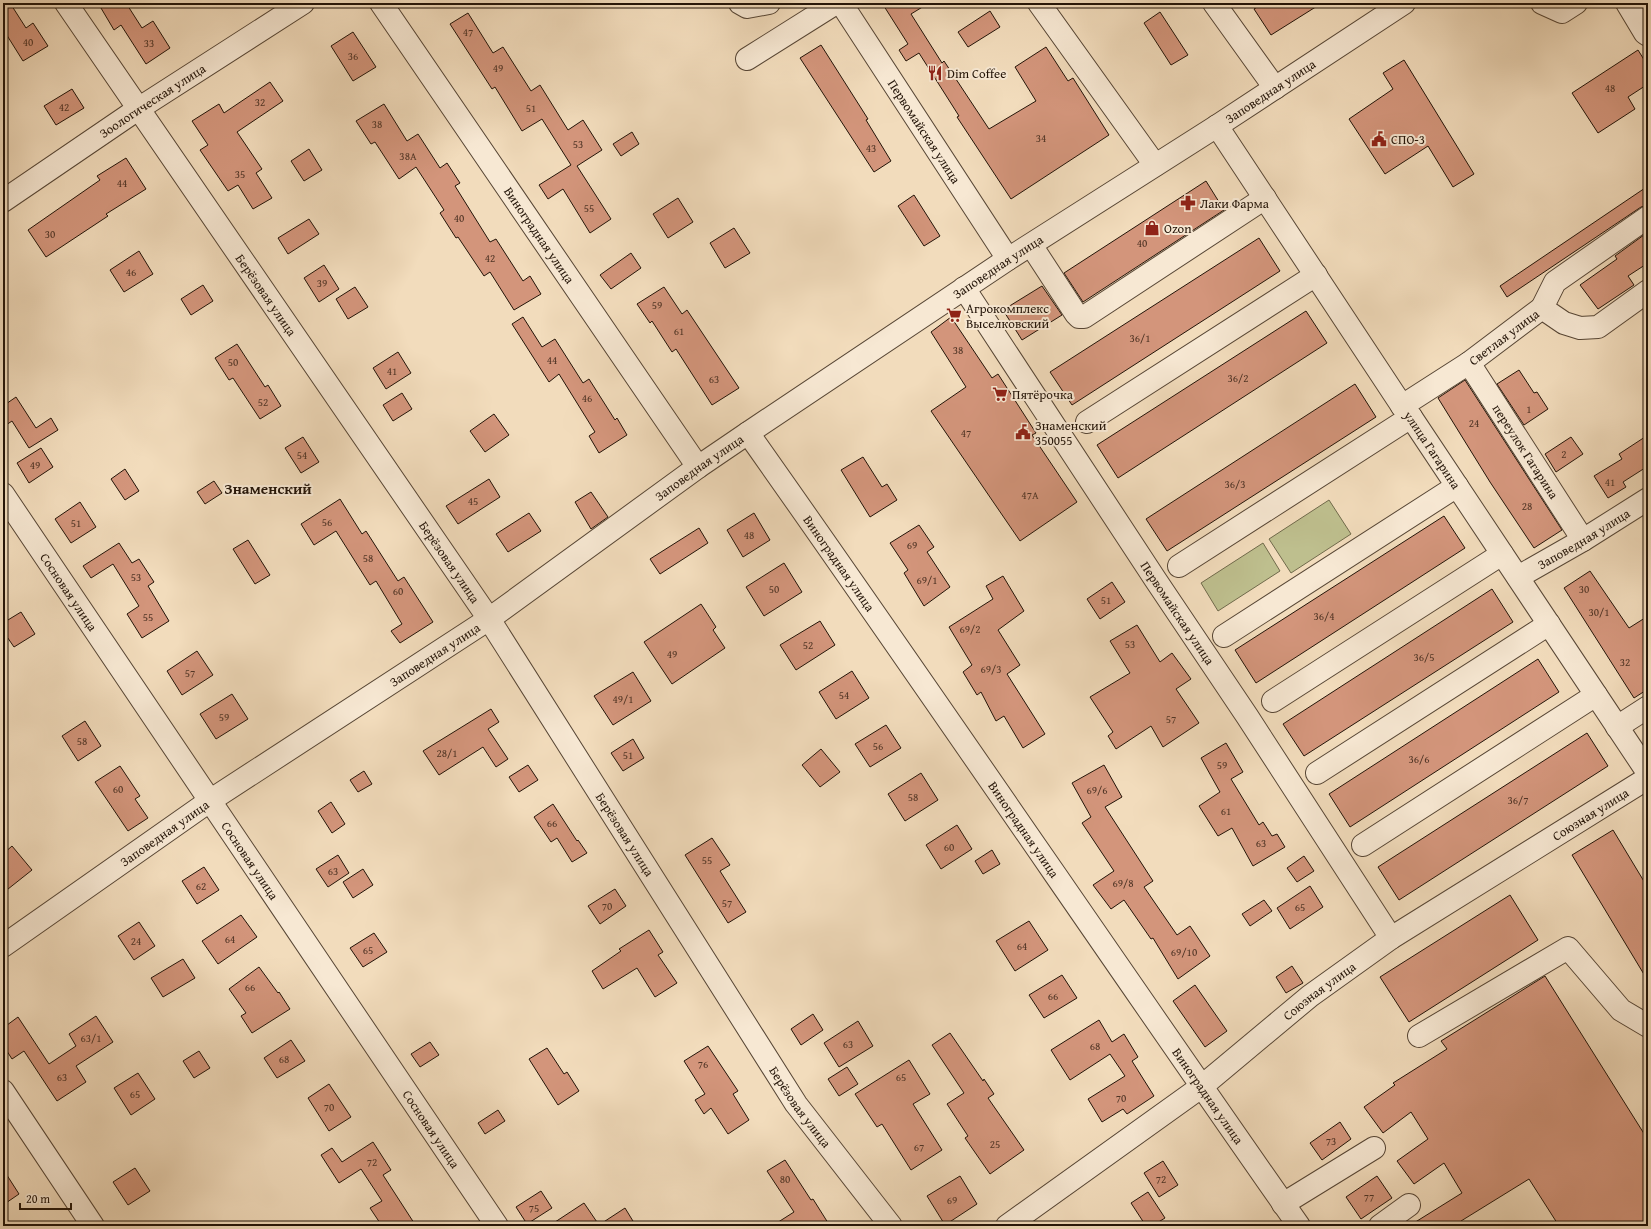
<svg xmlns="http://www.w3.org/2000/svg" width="1651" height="1229" viewBox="0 0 1651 1229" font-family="'Gentium Book Plus',serif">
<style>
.green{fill:#bebf8e;stroke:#706a4b}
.building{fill:#d3957b;stroke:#231408}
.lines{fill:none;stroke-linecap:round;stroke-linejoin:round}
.minor-casing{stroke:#574635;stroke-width:24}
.minor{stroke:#f7e8d3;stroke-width:22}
.labels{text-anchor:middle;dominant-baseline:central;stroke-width:4;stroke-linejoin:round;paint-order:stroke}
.number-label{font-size:11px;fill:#4f3425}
.poi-label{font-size:13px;fill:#231408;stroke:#f7e8d3;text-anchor:start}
.street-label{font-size:13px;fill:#231408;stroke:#f7e8d3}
.quarter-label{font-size:15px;font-weight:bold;fill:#231408;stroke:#f7e8d3}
</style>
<rect width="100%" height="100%" fill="#f2dcbc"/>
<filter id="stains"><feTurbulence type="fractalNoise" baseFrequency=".005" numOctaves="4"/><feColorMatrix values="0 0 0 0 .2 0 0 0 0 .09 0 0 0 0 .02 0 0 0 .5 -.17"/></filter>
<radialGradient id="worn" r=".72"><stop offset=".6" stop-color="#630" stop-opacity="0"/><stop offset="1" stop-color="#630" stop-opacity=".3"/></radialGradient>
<g class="green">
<path d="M1329,500L1351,534L1291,573L1269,539Z"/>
<path d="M1263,543L1280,571L1218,611L1201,583Z"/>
</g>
<g class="building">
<path d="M3,3H10L26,28L33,23L48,46L23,61L3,29Z"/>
<path d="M98,3H126L142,28L153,21L170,48L146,64L121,25L114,30Z"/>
<path d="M882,3H929L911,14L942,63L944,61L989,129L1036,101L1015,67L1046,47L1068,81L1073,78L1109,135L1011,199L957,117L959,116L919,53L906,61L899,50L908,44Z"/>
<path d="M1264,3H1322L1271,35L1254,9Z"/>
<path d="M990,11L1000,27L968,47L958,32Z"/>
<path d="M1160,12L1188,55L1171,65L1144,23Z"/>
<path d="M468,13L493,53L503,47L531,91L540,85L568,130L583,120L602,150L577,166L611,219L590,233L563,189L548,199L539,185L571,165L542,119L522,131L495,87L492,89L450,24Z"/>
<path d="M353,32L376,67L353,81L331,46Z"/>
<path d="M821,45L868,119L866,120L891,161L874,172L800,58Z"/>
<path d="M1638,50L1648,66V84L1628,97L1635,109L1598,133L1572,93Z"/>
<path d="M1404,60L1474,174L1453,187L1428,146L1385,174L1349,119L1393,89L1383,73Z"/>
<path d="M270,82L283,101L237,132L262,169L256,173L272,198L253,209L238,185L228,191L200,150L208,145L192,121L219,104L224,113Z"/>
<path d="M72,89L84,108L56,125L44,106Z"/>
<path d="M384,104L407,141L418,134L440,168L447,163L460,183L455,186L490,242L496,239L523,281L530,276L541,294L514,310L490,272L484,276L458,237L456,238L440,213L444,210L416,167L399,179L375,142L371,144L356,121Z"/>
<path d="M632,132L639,144L621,156L613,144Z"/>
<path d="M309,149L322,170L304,181L291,161Z"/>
<path d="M126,158L146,189L106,214L108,216L46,257L28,230L100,180L97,176Z"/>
<path d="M1206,181L1224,210L1083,302L1064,273Z"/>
<path d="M1648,186V205L1641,207L1507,297L1500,286Z"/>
<path d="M914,195L940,236L924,246L898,206Z"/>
<path d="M678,198L693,222L668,238L653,214Z"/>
<path d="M309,219L319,234L288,254L278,238Z"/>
<path d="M734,228L750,253L725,268L710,243Z"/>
<path d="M1648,232V263L1628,276L1634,285L1598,309L1580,285L1617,259L1615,256Z"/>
<path d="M1259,238L1280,271L1072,405L1050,372Z"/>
<path d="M139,251L153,274L124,292L110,270Z"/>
<path d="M631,253L641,268L611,289L600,275Z"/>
<path d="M324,265L339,289L319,302L304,278Z"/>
<path d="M203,285L213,301L191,315L181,299Z"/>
<path d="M1042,286L1062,315L1022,340L1003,310Z"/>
<path d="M355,287L368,307L348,319L336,299Z"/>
<path d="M664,287L682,314L687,310L739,388L712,405L676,349L672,352L652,321L650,323L637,304Z"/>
<path d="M1306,311L1327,343L1118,478L1097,445Z"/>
<path d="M523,317L542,347L555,339L583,383L589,379L615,420L617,418L627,435L599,453L589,436L595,432L559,374L549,382L512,324Z"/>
<path d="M951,317L992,378L998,374L1036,433L1032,435L1077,502L1020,541L931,411L966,387L931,332Z"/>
<path d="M237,344L265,387L268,385L281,406L260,419L233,378L229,380L215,358Z"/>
<path d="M398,352L411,373L386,389L373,368Z"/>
<path d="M1519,370L1534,393L1537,392L1548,409L1524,425L1497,384Z"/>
<path d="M1465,380L1562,530L1534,548L1490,482L1438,398Z"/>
<path d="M1355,384L1376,417L1167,551L1146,519Z"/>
<path d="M402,393L412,409L393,421L383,405Z"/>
<path d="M16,397L36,428L51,418L58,430L29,448L12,421L3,427V406Z"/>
<path d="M494,414L509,435L485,452L470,431Z"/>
<path d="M1648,435V466L1623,482L1626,487L1608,498L1594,476L1622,459L1619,454Z"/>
<path d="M303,437L319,462L301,473L285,448Z"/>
<path d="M1571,437L1583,454L1556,472L1545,454Z"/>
<path d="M41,448L53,467L29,483L17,463Z"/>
<path d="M863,457L882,487L887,484L897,500L870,517L841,470Z"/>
<path d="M125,469L139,491L125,500L111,479Z"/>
<path d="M489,479L500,497L458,524L446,506Z"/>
<path d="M214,481L222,493L205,504L197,492Z"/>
<path d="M591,492L608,517L591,529L575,502Z"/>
<path d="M340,499L362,534L366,531L398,581L404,577L433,622L400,643L391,631L402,624L376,581L370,585L336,531L314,545L301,524Z"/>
<path d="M80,502L96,527L71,543L55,519Z"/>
<path d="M529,513L541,531L508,552L496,534Z"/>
<path d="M754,513L770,540L743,557L727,530Z"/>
<path d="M1444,516L1465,548L1256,683L1235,650Z"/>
<path d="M919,525L934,547L927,552L950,587L924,606L904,573L908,570L890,543Z"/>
<path d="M699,528L708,543L660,574L650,559Z"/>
<path d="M248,540L270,575L255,584L233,549Z"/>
<path d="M119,543L132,563L139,559L154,582L148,586L169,621L142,638L127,614L139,606L113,564L91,578L83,566Z"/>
<path d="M784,563L802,592L764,616L746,587Z"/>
<path d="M1590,571L1629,628L1648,616V689L1634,698L1564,588Z"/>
<path d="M1003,576L1024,611L998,630L1020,665L1007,674L1045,734L1023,748L1004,716L996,721L981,692L977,695L963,672L972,665L949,627L993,599L986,586Z"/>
<path d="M1112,582L1125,602L1100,619L1087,599Z"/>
<path d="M1492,589L1513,622L1304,756L1283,724Z"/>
<path d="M701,604L716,627L713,630L725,648L672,684L644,642Z"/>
<path d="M21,612L35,634L14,647L3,631V623Z"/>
<path d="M820,621L835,645L796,670L780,645Z"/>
<path d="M1137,625L1160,662L1172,653L1191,679L1176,689L1199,723L1163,747L1151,726L1116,749L1108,736L1113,732L1090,697L1130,673L1110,641Z"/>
<path d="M197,651L213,675L182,695L167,671Z"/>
<path d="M1538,659L1559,692L1350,827L1329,794Z"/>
<path d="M852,671L869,698L836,719L819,692Z"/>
<path d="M633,672L651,701L613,725L594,696Z"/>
<path d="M232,694L248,719L216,739L200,714Z"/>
<path d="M491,709L499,722L488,729L508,759L496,767L483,747L439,775L423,751Z"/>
<path d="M85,721L101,746L78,761L62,736Z"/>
<path d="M886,725L901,748L870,767L855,744Z"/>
<path d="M1587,733L1608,766L1399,900L1378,867Z"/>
<path d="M633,739L644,758L623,771L611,753Z"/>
<path d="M1226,743L1243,772L1231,779L1259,825L1263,822L1272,836L1277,834L1285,847L1253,866L1232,828L1218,836L1199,806L1220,792L1201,758Z"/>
<path d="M821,749L840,772L820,787L802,765Z"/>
<path d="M528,765L538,780L519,792L509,777Z"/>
<path d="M1104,765L1122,797L1105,807L1153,881L1144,887L1177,935L1190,926L1210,956L1178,979L1153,938L1151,939L1124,900L1111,909L1093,885L1114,871L1082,823L1091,817L1072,783Z"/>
<path d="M120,766L140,796L135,799L148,818L128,831L95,782Z"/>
<path d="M364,771L372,784L358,792L350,780Z"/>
<path d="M921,773L938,800L905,821L888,794Z"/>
<path d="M331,802L345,824L332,833L318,811Z"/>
<path d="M553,804L577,841L578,840L587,853L572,862L557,838L551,842L534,817Z"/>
<path d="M957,825L972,849L941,869L926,845Z"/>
<path d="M1613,830L1648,888V981L1572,855Z"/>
<path d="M712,838L730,865L720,871L746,912L728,923L685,855Z"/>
<path d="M12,846L32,870L3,893V854Z"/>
<path d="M992,850L1000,864L983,874L975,861Z"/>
<path d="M338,855L349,873L328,887L316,869Z"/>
<path d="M1304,856L1314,871L1297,882L1287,868Z"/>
<path d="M204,867L219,890L197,904L182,881Z"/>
<path d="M363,869L373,885L353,898L343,882Z"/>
<path d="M1310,886L1323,907L1290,929L1277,908Z"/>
<path d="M615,889L626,906L600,924L588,906Z"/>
<path d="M1510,895L1538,940L1409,1022L1380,977Z"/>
<path d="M1264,900L1272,911L1250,926L1242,914Z"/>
<path d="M241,915L257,937L218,964L202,941Z"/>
<path d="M1029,921L1048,950L1015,971L996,941Z"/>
<path d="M139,922L155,946L134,960L118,936Z"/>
<path d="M649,930L663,952L658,955L677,983L655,997L637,968L603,989L592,971L621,951L619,949Z"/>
<path d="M374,933L387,952L363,967L350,948Z"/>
<path d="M183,959L195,978L163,997L151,978Z"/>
<path d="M1292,966L1303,983L1286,993L1276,977Z"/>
<path d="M259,967L278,993L279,992L290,1009L252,1033L241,1016L246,1013L229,989Z"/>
<path d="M1062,975L1077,998L1044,1018L1029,995Z"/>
<path d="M1545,976L1648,1140V1226H1559L1529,1179L1461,1221L1464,1226H1409L1462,1193L1444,1163L1414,1184L1397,1161L1428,1139L1411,1112L1383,1133L1364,1107L1395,1085L1393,1083L1447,1049L1441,1041Z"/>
<path d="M1195,985L1227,1031L1205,1047L1173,1001Z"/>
<path d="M813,1014L823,1030L801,1045L791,1029Z"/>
<path d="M96,1016L113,1042L76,1066L86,1082L57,1101L24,1051L12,1059L3,1045V1028L18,1017L49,1064L76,1046L69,1034Z"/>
<path d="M1099,1020L1112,1042L1124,1034L1138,1057L1132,1061L1154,1096L1127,1114L1123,1109L1102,1122L1088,1099L1125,1076L1110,1054L1070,1080L1051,1050Z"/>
<path d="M858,1021L873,1046L839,1067L824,1043Z"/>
<path d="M950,1033L983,1081L984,1079L994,1094L988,1098L1024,1150L990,1174L965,1138L968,1136L947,1104L964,1093L932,1045Z"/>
<path d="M291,1040L305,1061L277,1078L264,1058Z"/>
<path d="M430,1042L439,1055L420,1067L411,1054Z"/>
<path d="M708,1046L738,1091L733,1094L749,1120L728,1134L711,1108L704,1114L695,1100L705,1094L684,1061Z"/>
<path d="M547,1048L564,1074L567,1072L579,1091L558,1105L529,1059Z"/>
<path d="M199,1051L210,1068L194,1078L183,1061Z"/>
<path d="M909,1060L930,1094L913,1104L942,1150L911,1170L882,1124L877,1127L855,1094Z"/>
<path d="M847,1067L858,1084L839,1096L828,1079Z"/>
<path d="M138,1073L155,1099L131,1115L114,1088Z"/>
<path d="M329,1084L351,1117L329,1131L308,1098Z"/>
<path d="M498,1110L505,1121L485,1134L478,1123Z"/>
<path d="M1340,1122L1351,1139L1322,1160L1310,1143Z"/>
<path d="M373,1142L391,1170L383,1175L416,1226H382L370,1208L382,1201L361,1169L339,1183L321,1155L332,1148L342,1162Z"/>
<path d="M785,1160L811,1200L813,1199L830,1226H772L794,1212L767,1171Z"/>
<path d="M1163,1161L1178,1185L1159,1197L1144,1173Z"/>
<path d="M135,1168L150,1191L128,1205L113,1182Z"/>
<path d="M3,1169L19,1194L3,1205Z"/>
<path d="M960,1176L977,1204L945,1225L927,1196Z"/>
<path d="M1377,1176L1392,1198L1361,1219L1346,1197Z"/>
<path d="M541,1191L552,1208L527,1224L516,1207Z"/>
<path d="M1148,1192L1165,1218L1152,1226H1146L1131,1203Z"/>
<path d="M584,1203L599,1225L625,1208L636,1226H549Z"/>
</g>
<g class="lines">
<g class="minor-casing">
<g id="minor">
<path id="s1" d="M66,3L489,619L796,1104L891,1226"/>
<path id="s2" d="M381,3L698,467"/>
<path d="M740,3L747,7L769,3"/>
<path id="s3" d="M841,3L1008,259"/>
<path d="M1039,3L1155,165"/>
<path d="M1214,3L1275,88"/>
<path d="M1542,3L1562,12L1576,3"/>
<path d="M1627,3L1645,33L1648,35"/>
<path d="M747,59L836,3"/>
<path id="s4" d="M1217,126L1402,406L1411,417L1648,773"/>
<path id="s5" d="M3,201L138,109L303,3"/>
<path d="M1031,245L1076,314L1079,317H1084L1265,198"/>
<path id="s6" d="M964,288L1155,579L1247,716L1391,938"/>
<path d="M1542,308L1555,282L1648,217"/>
<path id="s7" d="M1469,363L1583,540"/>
<path id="s8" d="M1402,406L1469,363L1542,308L1564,323L1580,328L1598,327L1648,291"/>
<path d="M1087,422L1316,275"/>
<path id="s9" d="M748,433C934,696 1114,962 1299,1226"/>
<path id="s10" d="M3,494L497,1226"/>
<path d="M1179,566L1411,417"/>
<path id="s11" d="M1518,577L1583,540L1648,499"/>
<path d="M1224,636L1457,486"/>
<path d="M1273,701L1502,554"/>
<path d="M1617,727L1648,707"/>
<path d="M1317,773L1549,624"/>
<path d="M1363,845L1596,695"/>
<path id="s12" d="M3,946L211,800L489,619L698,467L748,433L1008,259L1217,126L1404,3"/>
<path d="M1419,1036L1568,948L1621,1010L1648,1026"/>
<path d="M3,1091L93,1226"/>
<path d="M1283,1204L1374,1148"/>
<path id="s13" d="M1007,1226L1201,1087L1310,996L1391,938L1648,778"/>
<path d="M1380,1226L1409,1205"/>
</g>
</g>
<use href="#minor" class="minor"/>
</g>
<defs>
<g id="restaurant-bare" transform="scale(1.2)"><path d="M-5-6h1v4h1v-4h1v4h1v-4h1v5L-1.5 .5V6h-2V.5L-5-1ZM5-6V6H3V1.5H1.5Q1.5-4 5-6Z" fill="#8f2418" stroke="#f7e8d3" stroke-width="2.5" paint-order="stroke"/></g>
<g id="civic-bare" transform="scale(1.2)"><path d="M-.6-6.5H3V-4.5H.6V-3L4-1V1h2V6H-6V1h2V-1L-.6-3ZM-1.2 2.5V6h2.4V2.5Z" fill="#8f2418" stroke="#f7e8d3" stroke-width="2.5" paint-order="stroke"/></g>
<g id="pharmacy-bare" transform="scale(1.2)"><path d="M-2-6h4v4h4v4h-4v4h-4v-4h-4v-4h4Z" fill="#8f2418" stroke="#f7e8d3" stroke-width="2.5" paint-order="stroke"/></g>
<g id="shop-bare" transform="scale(1.2)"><path d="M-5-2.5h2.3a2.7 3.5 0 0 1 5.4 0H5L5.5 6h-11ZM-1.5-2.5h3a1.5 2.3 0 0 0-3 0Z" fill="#8f2418" stroke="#f7e8d3" stroke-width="2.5" paint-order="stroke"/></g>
<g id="supermarket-bare" transform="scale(1.2)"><path d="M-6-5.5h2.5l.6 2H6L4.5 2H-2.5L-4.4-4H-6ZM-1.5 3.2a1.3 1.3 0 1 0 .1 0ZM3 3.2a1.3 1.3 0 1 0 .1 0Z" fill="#8f2418" stroke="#f7e8d3" stroke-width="2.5" paint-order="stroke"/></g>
</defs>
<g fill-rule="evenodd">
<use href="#restaurant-bare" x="935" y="73"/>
<use href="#civic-bare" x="1379" y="139"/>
<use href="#pharmacy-bare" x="1188" y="203"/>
<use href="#shop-bare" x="1152" y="228"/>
<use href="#supermarket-bare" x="954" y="315"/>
<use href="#supermarket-bare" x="1000" y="394"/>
<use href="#civic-bare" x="1023" y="432"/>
</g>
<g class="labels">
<g class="number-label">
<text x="468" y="32">47</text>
<text x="28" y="42">40</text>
<text x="149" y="43">33</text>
<text x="353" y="56">36</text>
<text x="498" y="68">49</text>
<text x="1610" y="88">48</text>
<text x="260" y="102">32</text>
<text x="64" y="107">42</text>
<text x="531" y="108">51</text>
<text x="377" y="124">38</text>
<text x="1041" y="138">34</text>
<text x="578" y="144">53</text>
<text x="871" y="148">43</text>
<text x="408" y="156">38А</text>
<text x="240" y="174">35</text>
<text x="122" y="183">44</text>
<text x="589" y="208">55</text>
<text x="459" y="218">40</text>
<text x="50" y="234">30</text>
<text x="1142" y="243">40</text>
<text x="490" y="258">42</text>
<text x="131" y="272">46</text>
<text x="322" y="283">39</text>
<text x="657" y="305">59</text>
<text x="679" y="331">61</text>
<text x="1140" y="338">36/1</text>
<text x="958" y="350">38</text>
<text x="552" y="360">44</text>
<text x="233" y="362">50</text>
<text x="392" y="371">41</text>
<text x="1238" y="378">36/2</text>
<text x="714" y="379">63</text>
<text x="587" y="398">46</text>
<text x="263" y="402">52</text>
<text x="1529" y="409">1</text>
<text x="1474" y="423">24</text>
<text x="966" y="433">47</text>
<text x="1564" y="454">2</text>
<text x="302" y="455">54</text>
<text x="35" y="465">49</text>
<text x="1610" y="482">41</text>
<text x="1235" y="484">36/3</text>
<text x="1030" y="495">47А</text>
<text x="473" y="501">45</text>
<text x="1527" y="506">28</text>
<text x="327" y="522">56</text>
<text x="76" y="523">51</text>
<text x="749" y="535">48</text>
<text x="912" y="545">69</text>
<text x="368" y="558">58</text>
<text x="136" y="577">53</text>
<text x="927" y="580">69/1</text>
<text x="774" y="589">50</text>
<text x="1584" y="589">30</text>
<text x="398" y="591">60</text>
<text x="1106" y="600">51</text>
<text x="1599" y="612">30/1</text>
<text x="1324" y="616">36/4</text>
<text x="148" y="617">55</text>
<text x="970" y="629">69/2</text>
<text x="1130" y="644">53</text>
<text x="808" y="645">52</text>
<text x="672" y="654">49</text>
<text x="1424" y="657">36/5</text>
<text x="1625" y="662">32</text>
<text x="991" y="669">69/3</text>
<text x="190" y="673">57</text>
<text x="844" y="695">54</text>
<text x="623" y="699">49/1</text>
<text x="224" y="717">59</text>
<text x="1171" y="719">57</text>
<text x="82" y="741">58</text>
<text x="878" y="746">56</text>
<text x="447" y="753">28/1</text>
<text x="628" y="755">51</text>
<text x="1419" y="759">36/6</text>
<text x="1222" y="765">59</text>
<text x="118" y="789">60</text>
<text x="1097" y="790">69/6</text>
<text x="913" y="797">58</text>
<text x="1518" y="800">36/7</text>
<text x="1226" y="811">61</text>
<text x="552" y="823">66</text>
<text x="1261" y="843">63</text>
<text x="949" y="847">60</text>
<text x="707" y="860">55</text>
<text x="333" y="871">63</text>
<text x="1123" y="883">69/8</text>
<text x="201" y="886">62</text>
<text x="727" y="903">57</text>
<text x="607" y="906">70</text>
<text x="1300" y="907">65</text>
<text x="230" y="939">64</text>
<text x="136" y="941">24</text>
<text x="1022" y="946">64</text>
<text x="368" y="950">65</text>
<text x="1184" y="952">69/10</text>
<text x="250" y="987">66</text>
<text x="1053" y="996">66</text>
<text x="91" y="1038">63/1</text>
<text x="848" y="1044">63</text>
<text x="1095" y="1046">68</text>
<text x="284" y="1059">68</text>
<text x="703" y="1064">76</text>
<text x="62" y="1077">63</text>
<text x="901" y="1077">65</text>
<text x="135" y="1094">65</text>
<text x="1121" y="1098">70</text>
<text x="329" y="1107">70</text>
<text x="1331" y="1141">73</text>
<text x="995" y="1144">25</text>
<text x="919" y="1147">67</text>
<text x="372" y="1162">72</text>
<text x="785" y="1179">80</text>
<text x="1161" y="1179">72</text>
<text x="1369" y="1197">77</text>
<text x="952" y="1200">69</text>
<text x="534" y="1208">75</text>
</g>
<g class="poi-label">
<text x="947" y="73">Dim Coffee</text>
<text x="1391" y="139">СПО-3</text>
<text x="1200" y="203">Лаки Фарма</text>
<text x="1164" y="228">Ozon</text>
<text x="966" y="308">Агрокомплекс<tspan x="966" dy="15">Выселковский</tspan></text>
<text x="1012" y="394">Пятёрочка</text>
<text x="1035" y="425">Знаменский<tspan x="1035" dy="15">350055</tspan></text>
</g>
<g class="street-label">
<text stroke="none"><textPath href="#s12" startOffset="1529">Заповедная улица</textPath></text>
<text stroke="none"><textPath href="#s5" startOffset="180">Зоологическая улица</textPath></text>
<text stroke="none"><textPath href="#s3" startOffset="153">Первомайская улица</textPath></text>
<text stroke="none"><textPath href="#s2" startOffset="281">Виноградная улица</textPath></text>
<text stroke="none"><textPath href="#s12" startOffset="1205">Заповедная улица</textPath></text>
<text stroke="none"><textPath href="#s1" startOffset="354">Берёзовая улица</textPath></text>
<text stroke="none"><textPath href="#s8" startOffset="123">Светлая улица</textPath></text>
<text stroke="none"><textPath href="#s4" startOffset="389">улица Гагарина</textPath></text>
<text stroke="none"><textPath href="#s7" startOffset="105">переулок Гагарина</textPath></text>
<text stroke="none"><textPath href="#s12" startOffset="845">Заповедная улица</textPath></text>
<text stroke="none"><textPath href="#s11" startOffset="76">Заповедная улица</textPath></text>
<text stroke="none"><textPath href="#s1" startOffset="678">Берёзовая улица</textPath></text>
<text stroke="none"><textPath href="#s9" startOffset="159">Виноградная улица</textPath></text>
<text stroke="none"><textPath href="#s10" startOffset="118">Сосновая улица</textPath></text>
<text stroke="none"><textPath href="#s6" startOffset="389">Первомайская улица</textPath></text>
<text stroke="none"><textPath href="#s12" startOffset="521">Заповедная улица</textPath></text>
<text stroke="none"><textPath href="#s13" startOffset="715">Союзная улица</textPath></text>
<text stroke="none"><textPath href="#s9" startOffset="483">Виноградная улица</textPath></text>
<text stroke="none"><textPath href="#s12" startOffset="197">Заповедная улица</textPath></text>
<text stroke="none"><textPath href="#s1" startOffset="1002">Берёзовая улица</textPath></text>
<text stroke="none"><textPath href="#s10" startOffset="442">Сосновая улица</textPath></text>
<text stroke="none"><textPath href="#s13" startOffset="391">Союзная улица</textPath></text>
<text stroke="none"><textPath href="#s9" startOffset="807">Виноградная улица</textPath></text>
<text stroke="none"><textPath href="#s1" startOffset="1326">Берёзовая улица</textPath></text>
<text stroke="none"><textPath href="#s10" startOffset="766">Сосновая улица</textPath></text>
</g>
<g class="quarter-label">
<text x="268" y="488">Знаменский</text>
</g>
</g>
<rect width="1651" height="1229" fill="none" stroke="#f2dcbc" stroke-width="16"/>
<rect x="4" y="4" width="1643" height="1221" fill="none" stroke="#231408" stroke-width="2"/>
<rect x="8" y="8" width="1635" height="1213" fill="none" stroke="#231408"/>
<path d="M20 1203v6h51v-6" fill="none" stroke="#231408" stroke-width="2"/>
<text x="26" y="1203" font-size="12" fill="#231408" stroke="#f7e8d3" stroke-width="3" paint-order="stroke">20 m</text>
<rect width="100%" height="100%" filter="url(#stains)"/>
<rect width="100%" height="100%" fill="url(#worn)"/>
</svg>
